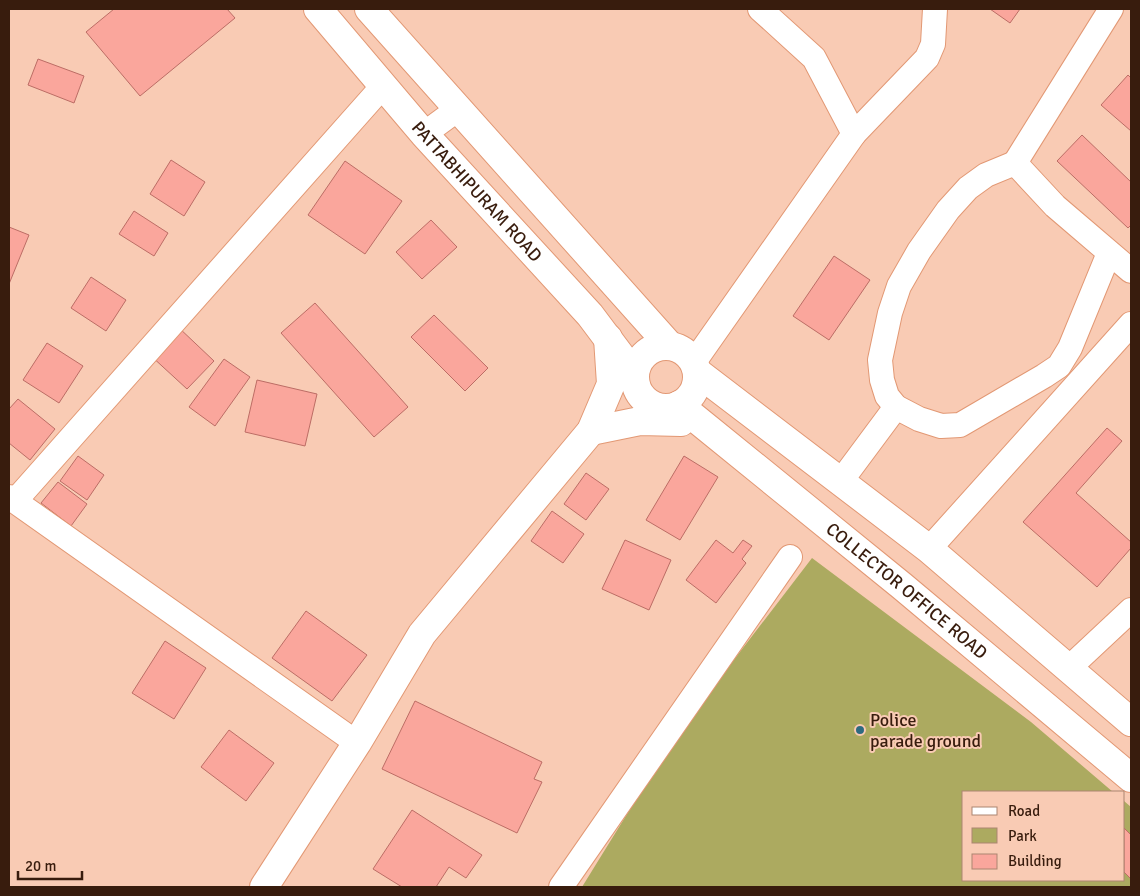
<svg xmlns="http://www.w3.org/2000/svg" width="1140" height="896" viewBox="0 0 1140 896" font-family="Signika,sans-serif">
<style>
.green{fill:#acaa60}
.building{fill:#faa69c;stroke:#bc6d65}
.lines{fill:none;stroke-linecap:round;stroke-linejoin:round}
.street-casing{stroke:#e29874;stroke-width:26}
.secondary-casing{stroke:#e29874;stroke-width:30}
.street{stroke:#fff;stroke-width:24}
.secondary{stroke:#fff;stroke-width:28}
.poi-dot{fill:#2e6a81;stroke:#f9cbb4;stroke-width:2}
.labels{text-anchor:middle;dominant-baseline:central;stroke-width:4;stroke-linejoin:round;paint-order:stroke}
.street-label{font-size:18px;fill:#381c0d;stroke:#f9cbb4}
.poi-label{font-size:18px;fill:#381c0d;stroke:#f9cbb4;text-anchor:start}
</style>
<rect width="100%" height="100%" fill="#f9cbb4"/>
<path class="green" d="M812,558L1031,722L1113,792H964V880H1124V801L1131,807V887H582L674,738Z"/>
<g class="building">
<path d="M114,9H227L235,18L140,96L86,32Z"/>
<path d="M990,9H1020L1010,23Z"/>
<path d="M38,59L84,76L74,103L28,85Z"/>
<path d="M1128,75L1131,78V131L1101,105Z"/>
<path d="M1082,135L1131,182V225L1128,228L1057,161Z"/>
<path d="M171,160L205,182L184,216L150,194Z"/>
<path d="M345,161L402,201L365,254L308,215Z"/>
<path d="M134,211L168,233L154,256L119,234Z"/>
<path d="M431,220L457,247L422,279L396,252Z"/>
<path d="M9,227L29,235L9,284Z"/>
<path d="M834,256L870,280L829,340L793,316Z"/>
<path d="M91,277L126,300L106,331L71,308Z"/>
<path d="M315,303L408,407L374,437L281,333Z"/>
<path d="M434,315L488,368L465,391L411,337Z"/>
<path d="M177,326L214,361L187,389L150,355Z"/>
<path d="M47,343L83,366L59,403L23,380Z"/>
<path d="M224,359L250,377L215,426L189,407Z"/>
<path d="M257,380L317,394L305,446L245,432Z"/>
<path d="M18,399L55,429L30,460L9,443V409Z"/>
<path d="M1107,428L1122,441L1076,493L1131,542V548L1097,587L1023,522Z"/>
<path d="M78,456L104,475L87,500L60,481Z"/>
<path d="M684,456L718,477L680,540L646,520Z"/>
<path d="M586,473L609,489L586,520L564,504Z"/>
<path d="M58,482L87,504L71,526L41,503Z"/>
<path d="M552,511L584,534L563,563L531,541Z"/>
<path d="M625,540L671,560L649,610L602,589Z"/>
<path d="M716,540L733,553L743,540L752,546L742,559L746,563L716,603L686,580Z"/>
<path d="M306,611L367,655L332,701L272,658Z"/>
<path d="M165,641L206,668L174,719L132,693Z"/>
<path d="M415,701L542,762L534,779L542,782L517,833L382,769Z"/>
<path d="M229,730L274,763L246,801L201,767Z"/>
<path d="M412,810L482,855L466,878L449,867L436,887H402L373,869Z"/>
<path d="M1124,828L1131,835V879L1124,872Z"/>
</g>
<g class="lines">
<g class="street-casing">
<g id="street">
<path d="M1111,9L1015,163L1055,206L1131,271"/>
<path d="M424,134L458,109"/>
<path d="M854,134L927,58L933,44L935,9"/>
<path d="M1015,163L986,175L968,188L948,210L919,251L899,286L890,313L880,360L882,380L887,396L896,407L919,419L941,426L960,425L1044,376L1059,366L1070,348L1109,253"/>
<path d="M694,362L854,134L814,58L760,9"/>
<path d="M841,481L896,407"/>
<path d="M9,497L357,743"/>
<path d="M15,501L382,87"/>
<path d="M929,549L1131,324"/>
<path d="M1069,668L1131,610"/>
<path d="M561,887L790,557"/>
</g>
</g>
<g class="secondary-casing">
<g id="secondary">
<path id="s1" d="M318,9L424,134L590,315L635,375"/>
<path d="M369,9L670,346"/>
<circle cx="666" cy="377" r="31"/>
<path d="M697,372L929,549L1131,722"/>
<path id="s2" d="M679,405L902,586L1131,778"/>
<path d="M591,431L640,421L681,422"/>
<path d="M264,887L357,743L422,634L591,431L611,384L608,338"/>
</g>
</g>
<use href="#street" class="street"/>
<use href="#secondary" class="secondary"/>
</g>
<circle class="poi-dot" cx="860" cy="730" r="5"/>
<g class="labels">
<g class="street-label">
<text stroke="none"><textPath href="#s1" startOffset="242">PATTABHIPURAM ROAD</textPath></text>
<text stroke="none"><textPath href="#s2" startOffset="294">COLLECTOR OFFICE ROAD</textPath></text>
</g>
<g class="poi-label">
<text x="870" y="720">Police<tspan x="870" dy="21">parade ground</tspan></text>
</g>
</g>
<rect width="1140" height="896" fill="none" stroke="#381c0d" stroke-width="20"/>
<rect x="962" y="791" width="162" height="90" fill="#f9cbb4" stroke="#ac8571"/>
<rect x="972" y="807" width="25" height="8" fill="#ffffff" stroke="#ac8571"/>
<text x="1008" y="816" font-size="15" fill="#381c0d">Road</text>
<rect x="972" y="828" width="25" height="15" fill="#acaa60" stroke="#ac8571"/>
<text x="1008" y="841" font-size="15" fill="#381c0d">Park</text>
<rect x="972" y="854" width="25" height="15" fill="#faa69c" stroke="#ac8571"/>
<text x="1008" y="866" font-size="15" fill="#381c0d">Building</text>
<path d="M18 871v8h64v-8" fill="none" stroke="#381c0d" stroke-width="2.5"/>
<text x="25" y="871" font-size="15" fill="#381c0d" stroke="#f9cbb4" stroke-width="4" paint-order="stroke">20 m</text>
</svg>
